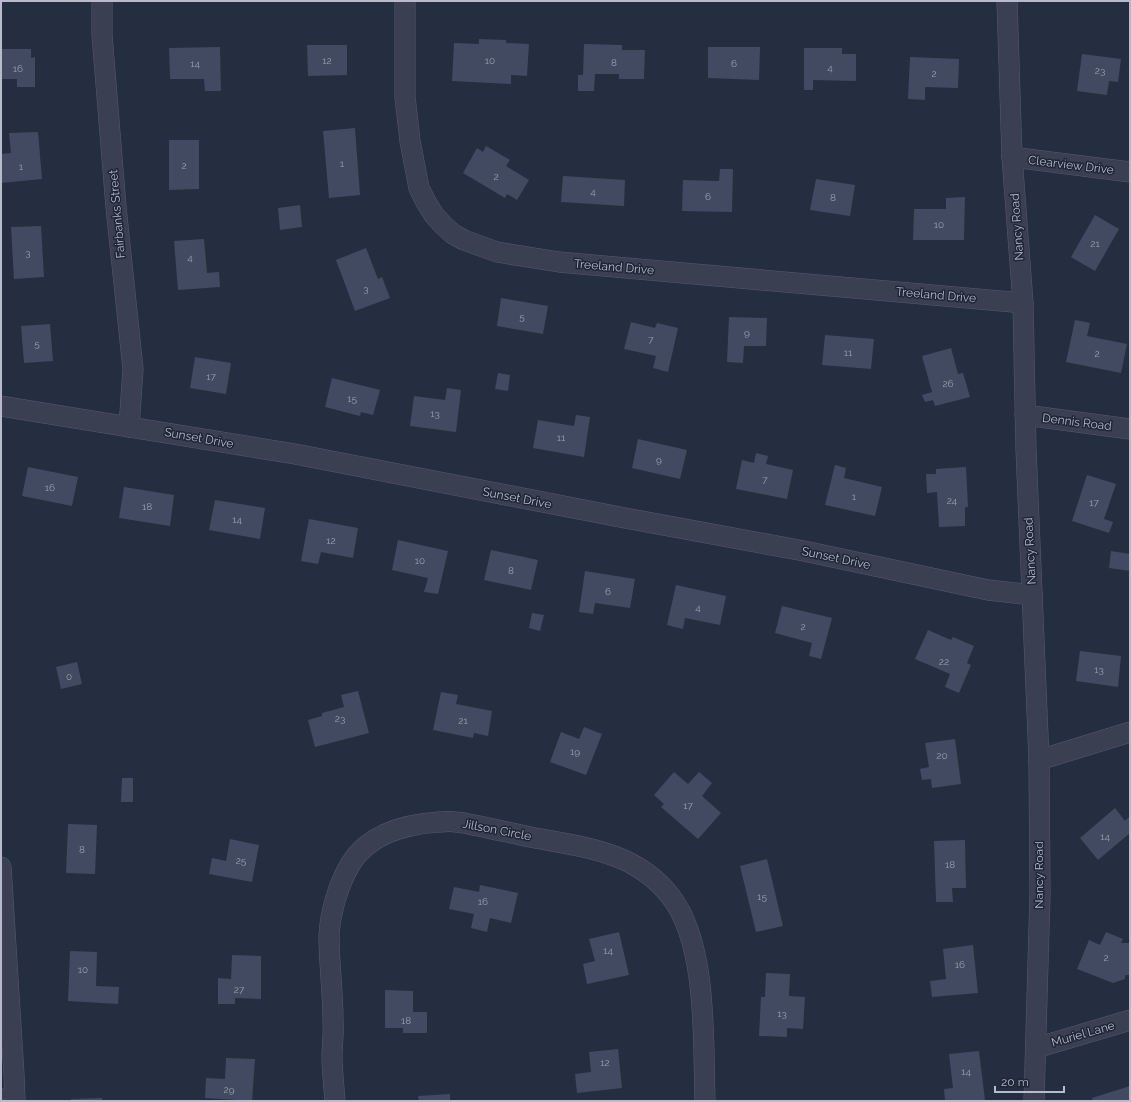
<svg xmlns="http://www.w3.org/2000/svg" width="1131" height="1102" viewBox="0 0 1131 1102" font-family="Raleway,sans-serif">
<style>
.building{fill:#424a61}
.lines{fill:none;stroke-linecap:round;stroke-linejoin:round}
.lane-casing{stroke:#555b6b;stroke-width:11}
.street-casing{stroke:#555b6b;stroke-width:21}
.lane{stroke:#3a4051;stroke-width:10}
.street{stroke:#3a4051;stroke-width:20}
.labels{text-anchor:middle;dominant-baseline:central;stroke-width:3;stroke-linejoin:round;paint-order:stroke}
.number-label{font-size:10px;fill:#9a9fb0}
.street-label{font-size:12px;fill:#b7bbcb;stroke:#1e2536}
</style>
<rect width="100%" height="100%" fill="#252d41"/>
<g class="building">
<path d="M479,39L506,40V43L529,44L527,76L511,75V84L452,81L454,43L479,44Z"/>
<path d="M584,44L622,45V50H645L644,79H619V74H595L594,91H578V75H583Z"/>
<path d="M307,45H347V75L308,76Z"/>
<path d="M220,47L221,91H205L204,79H170L169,48Z"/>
<path d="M708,47H760L759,80L708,78Z"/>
<path d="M804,48H842V54H856V81L813,80V90H804Z"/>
<path d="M1,49H31V58L35,57V87H17V79H1Z"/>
<path d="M1082,54L1121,59L1118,82L1109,81L1107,95L1077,91Z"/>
<path d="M910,57L959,59L958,88L925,87V100L908,99Z"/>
<path d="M355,128L360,195L329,198L323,131Z"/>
<path d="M38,132L42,179L1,183V154L11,153L9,133Z"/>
<path d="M169,140H199V189L169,190Z"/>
<path d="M486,146L510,160L506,166L529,180L517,200L507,194L505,198L463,173L477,148L483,152Z"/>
<path d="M720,169H733L732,212L682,211L683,180L719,181Z"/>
<path d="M563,176L625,180L624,206L561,202Z"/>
<path d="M816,179L855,185L850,216L810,210Z"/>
<path d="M965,197L964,240H913L914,209H946V198Z"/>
<path d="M300,205L302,227L280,230L278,208Z"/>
<path d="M1095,215L1119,229L1095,271L1071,257Z"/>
<path d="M41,226L44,277L14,279L11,227Z"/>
<path d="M204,239L207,273L219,272L220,287L178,290L174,241Z"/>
<path d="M366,248L378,279L382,277L390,298L355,311L336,260Z"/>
<path d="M501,298L548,306L543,334L497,326Z"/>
<path d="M729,317L767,318L766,346H744L743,363L727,362Z"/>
<path d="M1075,320L1090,323L1087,336L1127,344L1121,373L1066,362Z"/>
<path d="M631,322L655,328L657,323L678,328L668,372L653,368L656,356L624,349Z"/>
<path d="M50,324L53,361L24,363L21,326Z"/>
<path d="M825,335L874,339L871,369L822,365Z"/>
<path d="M951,348L958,374L963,373L970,397L935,406L933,400L925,402L922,395L932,392L922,356Z"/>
<path d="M195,357L231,363L226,394L190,388Z"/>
<path d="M498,373L510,375L508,391L495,389Z"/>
<path d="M332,378L380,390L373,415L361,412L360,416L325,407Z"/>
<path d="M447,388L461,390L456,432L410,426L414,396L445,400Z"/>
<path d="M576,415L590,417L584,457L533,448L538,420L574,426Z"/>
<path d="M638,439L687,450L680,479L632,468Z"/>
<path d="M756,453L768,456L766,464L793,470L787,499L736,489L742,460L754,463Z"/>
<path d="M835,465L846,468L844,478L882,487L875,516L825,505Z"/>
<path d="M28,467L78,477L72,506L22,496Z"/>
<path d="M966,467L968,507H965V526L939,527L937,492L927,493L926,474H936V469Z"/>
<path d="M1087,475L1116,484L1104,519L1113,522L1109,533L1072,521Z"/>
<path d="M124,487L174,495L170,526L119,518Z"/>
<path d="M215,500L265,508L260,539L209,530Z"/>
<path d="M309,519L358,528L353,558L321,552L318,564L301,561Z"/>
<path d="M398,540L448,551L438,594L424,592L428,578L392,570Z"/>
<path d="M491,550L538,560L531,590L484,580Z"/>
<path d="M1111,551L1130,554V571L1109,568Z"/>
<path d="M585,571L635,579L630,608L595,603L593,614L579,612Z"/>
<path d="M676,585L726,596L720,625L685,618L683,629L667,625Z"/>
<path d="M782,606L832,618L821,659L809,656L812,643L775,633Z"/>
<path d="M532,613L544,615L540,631L529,628Z"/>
<path d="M928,630L951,640L953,637L974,646L967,663L971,665L959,693L945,687L950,674L915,659Z"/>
<path d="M1080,651L1121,656L1118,687L1076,681Z"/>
<path d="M77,662L82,684L61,689L56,667Z"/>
<path d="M358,691L369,733L315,747L308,720L322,716V713L344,707L341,695Z"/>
<path d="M441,692L458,695L456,704L492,711L488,736L474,733L473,738L433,730Z"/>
<path d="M584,727L602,734L586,775L550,762L561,732L579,739Z"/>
<path d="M955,739L961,784L932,788L931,779L922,780L920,769L929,767L925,743Z"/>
<path d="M674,772L688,784L699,772L712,783L702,796L721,813L698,839L661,807L664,804L654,795Z"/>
<path d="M122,778H133V802H121Z"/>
<path d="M1115,808L1125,821L1130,816V833L1098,860L1080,838Z"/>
<path d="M68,824L97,825L95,874L66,873Z"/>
<path d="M230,839L259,845L252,882L209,874L212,858L226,861Z"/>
<path d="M965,840L966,888H952L953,902H936L934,841Z"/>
<path d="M767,859L783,926L756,932L740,866Z"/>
<path d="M480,885L518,893L511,923L490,918L487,932L471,928L474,914L449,909L454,887L479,892Z"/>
<path d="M619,932L629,975L587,984L583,964L595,961L589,939Z"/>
<path d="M1106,932L1123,939L1121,943H1130V975H1125V979L1113,983L1077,969L1089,940L1100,945Z"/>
<path d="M973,945L978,993L932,997L930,981L946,979L943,949Z"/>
<path d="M70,951L97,952L96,986L119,987L118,1004L68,1001Z"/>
<path d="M232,955L261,956V999L235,998V1004H218V978L231,979Z"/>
<path d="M766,973L790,974L789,996L805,997L803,1029L787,1028V1037L759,1036L761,997H765Z"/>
<path d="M385,990L413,991V1012H427V1033H403V1028H385Z"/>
<path d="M618,1049L622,1088L577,1093L575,1074L591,1072L589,1052Z"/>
<path d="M979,1051L985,1100L945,1101L944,1089L953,1088L949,1054Z"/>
<path d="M226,1058L255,1059L252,1101L205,1098L206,1078L225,1079Z"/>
<path d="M1130,1086V1101H1093L1092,1098Z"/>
<path d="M450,1094V1101H419L418,1096Z"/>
<path d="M102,1098V1101H71V1099Z"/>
</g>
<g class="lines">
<g class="lane-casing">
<path id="lane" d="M1,1094H14"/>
</g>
<g class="street-casing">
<g id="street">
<path d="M102,1V35L116,207L133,369L129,427"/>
<path d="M405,1V97L410,141L419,188L426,202L434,215L443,225L453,234L464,240L497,252L559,262L1023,303"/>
<path d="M1007,1L1012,157L1023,303L1026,449L1039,760L1040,894L1034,1101"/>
<path d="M1012,157L1130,172"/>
<path d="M1,406L295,454L625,518L804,551L988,590L1032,595"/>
<path d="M1025,415L1130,429"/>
<path d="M1039,760L1130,732"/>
<path d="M1,867L14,1075L15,1101"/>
<path d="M1036,1048L1130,1020"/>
<path d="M335,1101C334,1086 332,1071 332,1057C332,1045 334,1032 333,1020C333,992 329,964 329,936C330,912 339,883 351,863C370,833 407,824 439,822C444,822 450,821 455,822C463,822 471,825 479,826C496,830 513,833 530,837C583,847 636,851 671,897C708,945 703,1042 705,1101"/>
</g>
</g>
<use href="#lane" class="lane"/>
<use href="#street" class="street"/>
</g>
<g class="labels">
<g class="number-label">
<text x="327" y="60">12</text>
<text x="490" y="60">10</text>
<text x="614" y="62">8</text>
<text x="195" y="63">14</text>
<text x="734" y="63">6</text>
<text x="830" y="67">4</text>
<text x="18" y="68">16</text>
<text x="1100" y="70">23</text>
<text x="934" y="73">2</text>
<text x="342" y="163">1</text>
<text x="184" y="165">2</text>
<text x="21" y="166">1</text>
<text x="496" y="176">2</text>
<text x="593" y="191">4</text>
<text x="708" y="196">6</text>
<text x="833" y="197">8</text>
<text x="939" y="224">10</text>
<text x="1095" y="243">21</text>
<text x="28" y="252">3</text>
<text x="190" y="257">4</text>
<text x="366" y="288">3</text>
<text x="522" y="316">5</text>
<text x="747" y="332">9</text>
<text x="651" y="339">7</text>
<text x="37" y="343">5</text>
<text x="848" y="352">11</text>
<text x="1097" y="353">2</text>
<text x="211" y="376">17</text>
<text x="948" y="383">26</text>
<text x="352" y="398">15</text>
<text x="435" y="413">13</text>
<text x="561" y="437">11</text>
<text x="659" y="459">9</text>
<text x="765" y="479">7</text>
<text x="50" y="487">16</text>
<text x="854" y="496">1</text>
<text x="952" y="500">24</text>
<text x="1094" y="502">17</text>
<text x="147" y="506">18</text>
<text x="237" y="519">14</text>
<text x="331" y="540">12</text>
<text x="420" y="560">10</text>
<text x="511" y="570">8</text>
<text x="608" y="591">6</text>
<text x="698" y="607">4</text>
<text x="803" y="626">2</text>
<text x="944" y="661">22</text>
<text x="1099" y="669">13</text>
<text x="69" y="676">0</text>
<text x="340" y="718">23</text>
<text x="463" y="720">21</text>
<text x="575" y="751">19</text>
<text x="942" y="755">20</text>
<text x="688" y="805">17</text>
<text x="1105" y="836">14</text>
<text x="82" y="849">8</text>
<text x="241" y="860">25</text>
<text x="950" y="864">18</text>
<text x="762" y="896">15</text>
<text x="483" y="901">16</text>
<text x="608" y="950">14</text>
<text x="1106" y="957">2</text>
<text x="960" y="964">16</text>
<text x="83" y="969">10</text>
<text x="239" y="989">27</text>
<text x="782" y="1013">13</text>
<text x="406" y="1020">18</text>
<text x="605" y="1062">12</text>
<text x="966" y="1071">14</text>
<text x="229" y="1089">29</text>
</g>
<g class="street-label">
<text transform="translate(1071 165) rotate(7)">Clearview Drive</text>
<text transform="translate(117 214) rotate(-95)">Fairbanks Street</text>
<text transform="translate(1017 227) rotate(-94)">Nancy Road</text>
<text transform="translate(614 267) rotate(5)">Treeland Drive</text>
<text transform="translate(936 295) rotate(5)">Treeland Drive</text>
<text transform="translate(1077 422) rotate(7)">Dennis Road</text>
<text transform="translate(199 438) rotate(10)">Sunset Drive</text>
<text transform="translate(517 498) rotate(11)">Sunset Drive</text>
<text transform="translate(1030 551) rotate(-93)">Nancy Road</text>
<text transform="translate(836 558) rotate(12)">Sunset Drive</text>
<text transform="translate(497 830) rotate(11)">Jillson Circle</text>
<text transform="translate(1039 875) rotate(-90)">Nancy Road</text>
<text transform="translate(1083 1034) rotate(-16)">Muriel Lane</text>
</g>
</g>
<rect width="1131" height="1102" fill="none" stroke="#b7bbcb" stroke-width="4"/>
<path d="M995 1086v6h69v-6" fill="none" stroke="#b7bbcb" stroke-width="2"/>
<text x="1001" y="1086" font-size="12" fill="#b7bbcb" stroke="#1e2536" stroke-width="3" paint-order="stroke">20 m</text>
</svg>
